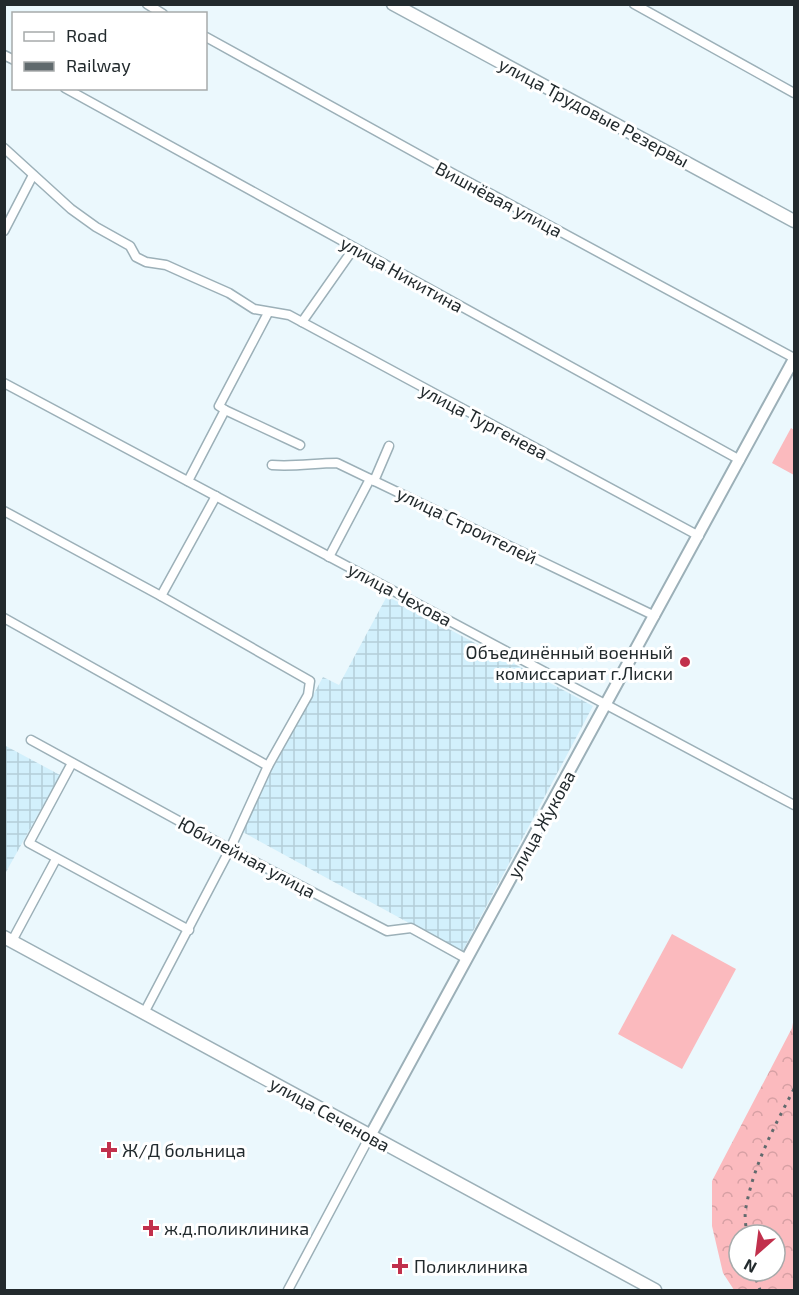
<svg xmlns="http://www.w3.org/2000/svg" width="799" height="1295" viewBox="0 0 799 1295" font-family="'Exo 2',sans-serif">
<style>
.industrial{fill:url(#industrial-grid)}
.forest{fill:url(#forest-crowns);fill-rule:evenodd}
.pitch{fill:#fbbabe}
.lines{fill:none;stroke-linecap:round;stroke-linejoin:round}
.minor-casing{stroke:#9cb0b8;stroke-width:11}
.tertiary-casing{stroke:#9cb0b8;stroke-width:14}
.secondary-casing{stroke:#9cb0b8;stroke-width:15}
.minor{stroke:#fff;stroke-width:8}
.tertiary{stroke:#fff;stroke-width:10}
.secondary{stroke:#fff;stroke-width:12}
.rail{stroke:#606a6d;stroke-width:3;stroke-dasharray:3 6;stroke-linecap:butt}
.poi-dot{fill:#c1304c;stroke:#fff;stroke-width:2}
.labels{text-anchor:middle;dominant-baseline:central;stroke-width:6;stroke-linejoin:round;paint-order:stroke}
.street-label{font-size:18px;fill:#222a2d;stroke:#fff}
.poi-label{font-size:18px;fill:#222a2d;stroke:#fff;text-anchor:start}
</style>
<defs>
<pattern id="industrial-grid" width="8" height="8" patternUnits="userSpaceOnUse" patternTransform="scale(1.5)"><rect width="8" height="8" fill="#d2f0fc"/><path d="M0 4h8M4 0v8" fill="none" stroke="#b4ced8"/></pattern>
<pattern id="forest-crowns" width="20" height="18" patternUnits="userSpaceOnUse" patternTransform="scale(1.5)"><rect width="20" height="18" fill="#fbbabe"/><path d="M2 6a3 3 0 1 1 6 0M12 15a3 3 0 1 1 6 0" fill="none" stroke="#d7a0a4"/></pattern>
</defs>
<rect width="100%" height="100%" fill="#ebf8fd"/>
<g class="industrial">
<path d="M387,596L593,706L462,952L239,830L323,677L339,685Z"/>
<path d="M4,745L60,775L6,872H4Z"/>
</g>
<path class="forest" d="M794,1017V1290H734L723,1273L712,1226V1181L792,1028ZM739,1235H775V1271H739Z"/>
<g class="pitch">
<path d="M791,428L794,430V475L772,463Z"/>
<path d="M672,934L736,969L682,1069L618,1034Z"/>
</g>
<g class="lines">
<g class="minor-casing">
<g id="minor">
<path d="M147,4L163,14"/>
<path d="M634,4L794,93"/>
<path d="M206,37L452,173L794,358"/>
<path d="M4,55L14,60"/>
<path d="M65,88L740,460"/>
<path d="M4,148L71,209L96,227L130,246L136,257L146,262L166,265L186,274L229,293L254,309L289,315L699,536"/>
<path d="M4,231L33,175"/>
<path d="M302,322L354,248"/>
<path d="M4,383L794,805"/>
<path d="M225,410L300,445"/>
<path d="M272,465C294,467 315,463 337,463L655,616"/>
<path d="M188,481L225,410L219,406L268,313"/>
<path d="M374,481L389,446"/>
<path d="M4,511L161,596L310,681L308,695L268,766L230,849L144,1013"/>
<path d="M329,557L370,479"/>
<path d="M161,596L216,496"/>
<path d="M4,618L268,766"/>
<path d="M31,740L230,849L387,931L411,928L467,959"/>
<path d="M72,763L29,843L189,930"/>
<path d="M12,941L56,859"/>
<path d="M288,1290L370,1136"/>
</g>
</g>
<g class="tertiary-casing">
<path id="tertiary" d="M370,1136L794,359"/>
</g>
<g class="secondary-casing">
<g id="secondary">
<path d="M393,4L794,221"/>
<path d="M4,937L655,1290"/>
</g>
</g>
<use href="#minor" class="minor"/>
<use href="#tertiary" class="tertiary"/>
<use href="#secondary" class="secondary"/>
<g class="rail">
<path d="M747,1235C746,1226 744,1216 746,1207C754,1164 774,1127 794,1089"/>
<path d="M753,1271L760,1290"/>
</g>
</g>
<g class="poi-dot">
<circle cx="685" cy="662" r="6"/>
<path d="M106 1141h6v6h6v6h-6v6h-6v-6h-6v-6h6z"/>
<path d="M148 1219h6v6h6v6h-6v6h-6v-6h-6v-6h6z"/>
<path d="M397 1257h6v6h6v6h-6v6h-6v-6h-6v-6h6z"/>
</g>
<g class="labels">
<g class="street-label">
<text transform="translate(594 112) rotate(28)">улица Трудовые Резервы</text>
<text transform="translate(499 199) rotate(28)">Вишнёвая улица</text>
<text transform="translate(402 274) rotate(29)">улица Никитина</text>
<text transform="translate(484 421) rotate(28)">улица Тургенева</text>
<text transform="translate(467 525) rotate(26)">улица Строителей</text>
<text transform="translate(400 594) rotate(28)">улица Чехова</text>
<text transform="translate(541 824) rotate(-61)">улица Жукова</text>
<text transform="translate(247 857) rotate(28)">Юбилейная улица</text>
<text transform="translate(330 1114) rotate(29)">улица Сеченова</text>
</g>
<g class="poi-label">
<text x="673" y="652" text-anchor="end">Объединённый военный<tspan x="673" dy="21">комиссариат г.Лиски</tspan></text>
<text x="122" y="1150">Ж/Д больница</text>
<text x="164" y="1228">ж.д.поликлиника</text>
<text x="414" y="1266">Поликлиника</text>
</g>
</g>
<rect width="799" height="1295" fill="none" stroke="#222a2d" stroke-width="12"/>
<rect x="12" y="12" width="195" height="78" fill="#ffffff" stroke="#a7aaab" stroke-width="1.5"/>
<rect x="24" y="32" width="30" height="9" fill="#ffffff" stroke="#a7aaab" stroke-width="1.5"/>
<text x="66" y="42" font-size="18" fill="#222a2d">Road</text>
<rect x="24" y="62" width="30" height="9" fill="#606a6d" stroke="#a7aaab" stroke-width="1.5"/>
<text x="66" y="72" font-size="18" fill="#222a2d">Railway</text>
<g transform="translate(757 1253) rotate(208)"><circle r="28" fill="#ffffff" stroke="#a7aaab" stroke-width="1.5"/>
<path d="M0-4.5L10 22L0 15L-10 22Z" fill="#c1304c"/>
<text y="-9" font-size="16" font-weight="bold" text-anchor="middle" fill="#222a2d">N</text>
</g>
</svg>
